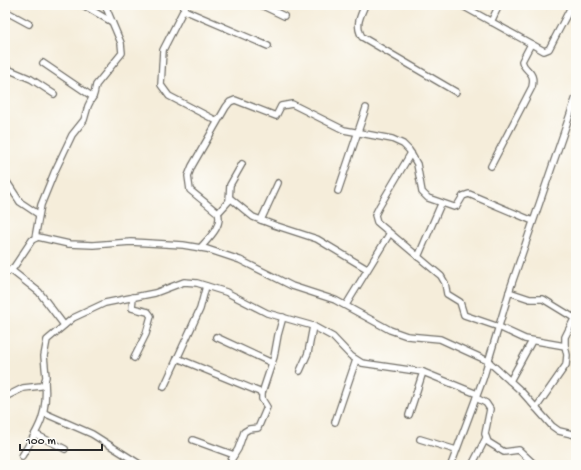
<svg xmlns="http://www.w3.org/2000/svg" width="581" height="470" viewBox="0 0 581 470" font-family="'Gochi Hand',sans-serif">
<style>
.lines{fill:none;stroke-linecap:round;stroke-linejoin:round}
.minor-casing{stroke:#726f68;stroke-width:8}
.minor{stroke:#fff;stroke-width:5.5}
</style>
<rect width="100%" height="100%" fill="#fdfcf7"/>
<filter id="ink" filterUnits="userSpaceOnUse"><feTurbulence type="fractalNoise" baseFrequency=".025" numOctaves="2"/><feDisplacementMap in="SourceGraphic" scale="8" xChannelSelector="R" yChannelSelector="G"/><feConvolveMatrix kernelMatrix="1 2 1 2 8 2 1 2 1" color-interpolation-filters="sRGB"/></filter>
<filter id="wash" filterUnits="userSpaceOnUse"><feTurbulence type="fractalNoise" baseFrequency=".012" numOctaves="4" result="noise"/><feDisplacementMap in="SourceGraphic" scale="16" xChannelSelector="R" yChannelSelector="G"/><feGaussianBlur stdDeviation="0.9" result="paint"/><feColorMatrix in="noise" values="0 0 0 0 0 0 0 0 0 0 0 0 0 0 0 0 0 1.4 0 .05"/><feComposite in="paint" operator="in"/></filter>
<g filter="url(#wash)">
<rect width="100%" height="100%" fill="#f5edda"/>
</g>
<g filter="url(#ink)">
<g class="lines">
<g class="minor-casing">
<g id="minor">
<path d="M83,5L112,22"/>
<path d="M186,5L163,50L161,85L169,96L217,121"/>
<path d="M261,5L284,16"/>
<path d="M365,5C360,17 355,25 362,37L456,92"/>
<path d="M461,5L544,51L549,49L572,5"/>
<path d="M184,10L268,46"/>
<path d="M5,11L29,24"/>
<path d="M491,22L499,5"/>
<path d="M43,63L93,97"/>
<path d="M5,68L31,79L54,94"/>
<path d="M411,153L379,207L375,215L377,222L441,276L445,283L447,294L460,302L464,315L499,327L525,339L565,346"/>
<path d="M491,166L532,87C536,70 524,72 522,61L531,44"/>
<path d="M5,179L20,202L38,214"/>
<path d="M338,191L366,108"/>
<path d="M230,198L253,217L274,225L317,239L367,269"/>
<path d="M218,213L229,201L230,185L242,164"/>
<path d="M261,220L278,183"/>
<path d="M35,238L41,205L54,173L72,135L84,120L88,106L94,94L96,85L122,53L121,43L105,5"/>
<path d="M200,248C208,239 223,226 218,213L190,190L188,176L192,166L226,107L230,102L235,100L276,116L281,106L292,104L344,130L392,139L403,144L409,150L417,164L422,192L428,198L454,207L457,206L463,196L469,194L533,221"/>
<path d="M418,257L441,204"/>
<path d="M11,270L39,292L64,325"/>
<path d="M5,274L14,267L32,240L38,237L69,244L93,245L131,242L183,245L207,249L240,260L292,286L335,300L390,330L407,336L440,339L488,361L521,391L552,426L559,431L576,435"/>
<path d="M509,292L530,299H543L574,318"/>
<path d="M133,297L132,308L148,312L151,316L146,334L134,358"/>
<path d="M346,305L390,233"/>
<path d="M216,337L272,363"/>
<path d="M177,358L262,393"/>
<path d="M300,371L308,353L313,326"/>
<path d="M510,381L532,341"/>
<path d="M164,387L200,309L206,286"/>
<path d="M5,397L23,388L41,386L44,384L46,377L44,356L47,340L73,318L105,303L155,293L184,282L197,283L226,292L267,313L313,326L333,337L351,356L362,363L423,372L477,394"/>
<path d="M476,398L486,403L490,409L485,434L488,442L504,452L519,450L535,465"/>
<path d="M536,408L566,365L567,355L565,346V337L576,315"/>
<path d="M44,413L92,434L141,465"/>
<path d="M409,415L423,372"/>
<path d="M335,422L356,360"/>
<path d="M35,434L65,449"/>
<path d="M420,439L456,450"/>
<path d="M193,440L234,455"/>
<path d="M22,456C39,428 48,415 45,381"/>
<path d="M228,465L238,449L244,432L249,429L258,428L267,407L262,399V393L274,357L278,335L283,317"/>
<path d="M451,465L483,379L511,286L576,97"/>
<path d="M472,465L486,438"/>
</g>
</g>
<use href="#minor" class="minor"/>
</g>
</g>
<rect width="581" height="470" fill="none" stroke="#fdfcf7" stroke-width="20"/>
<path d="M20 444v6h82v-6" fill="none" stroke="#2b2b2b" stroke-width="2"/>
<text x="26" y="444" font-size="12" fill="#2b2b2b" stroke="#fdfcf7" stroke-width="3" paint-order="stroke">100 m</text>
</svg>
